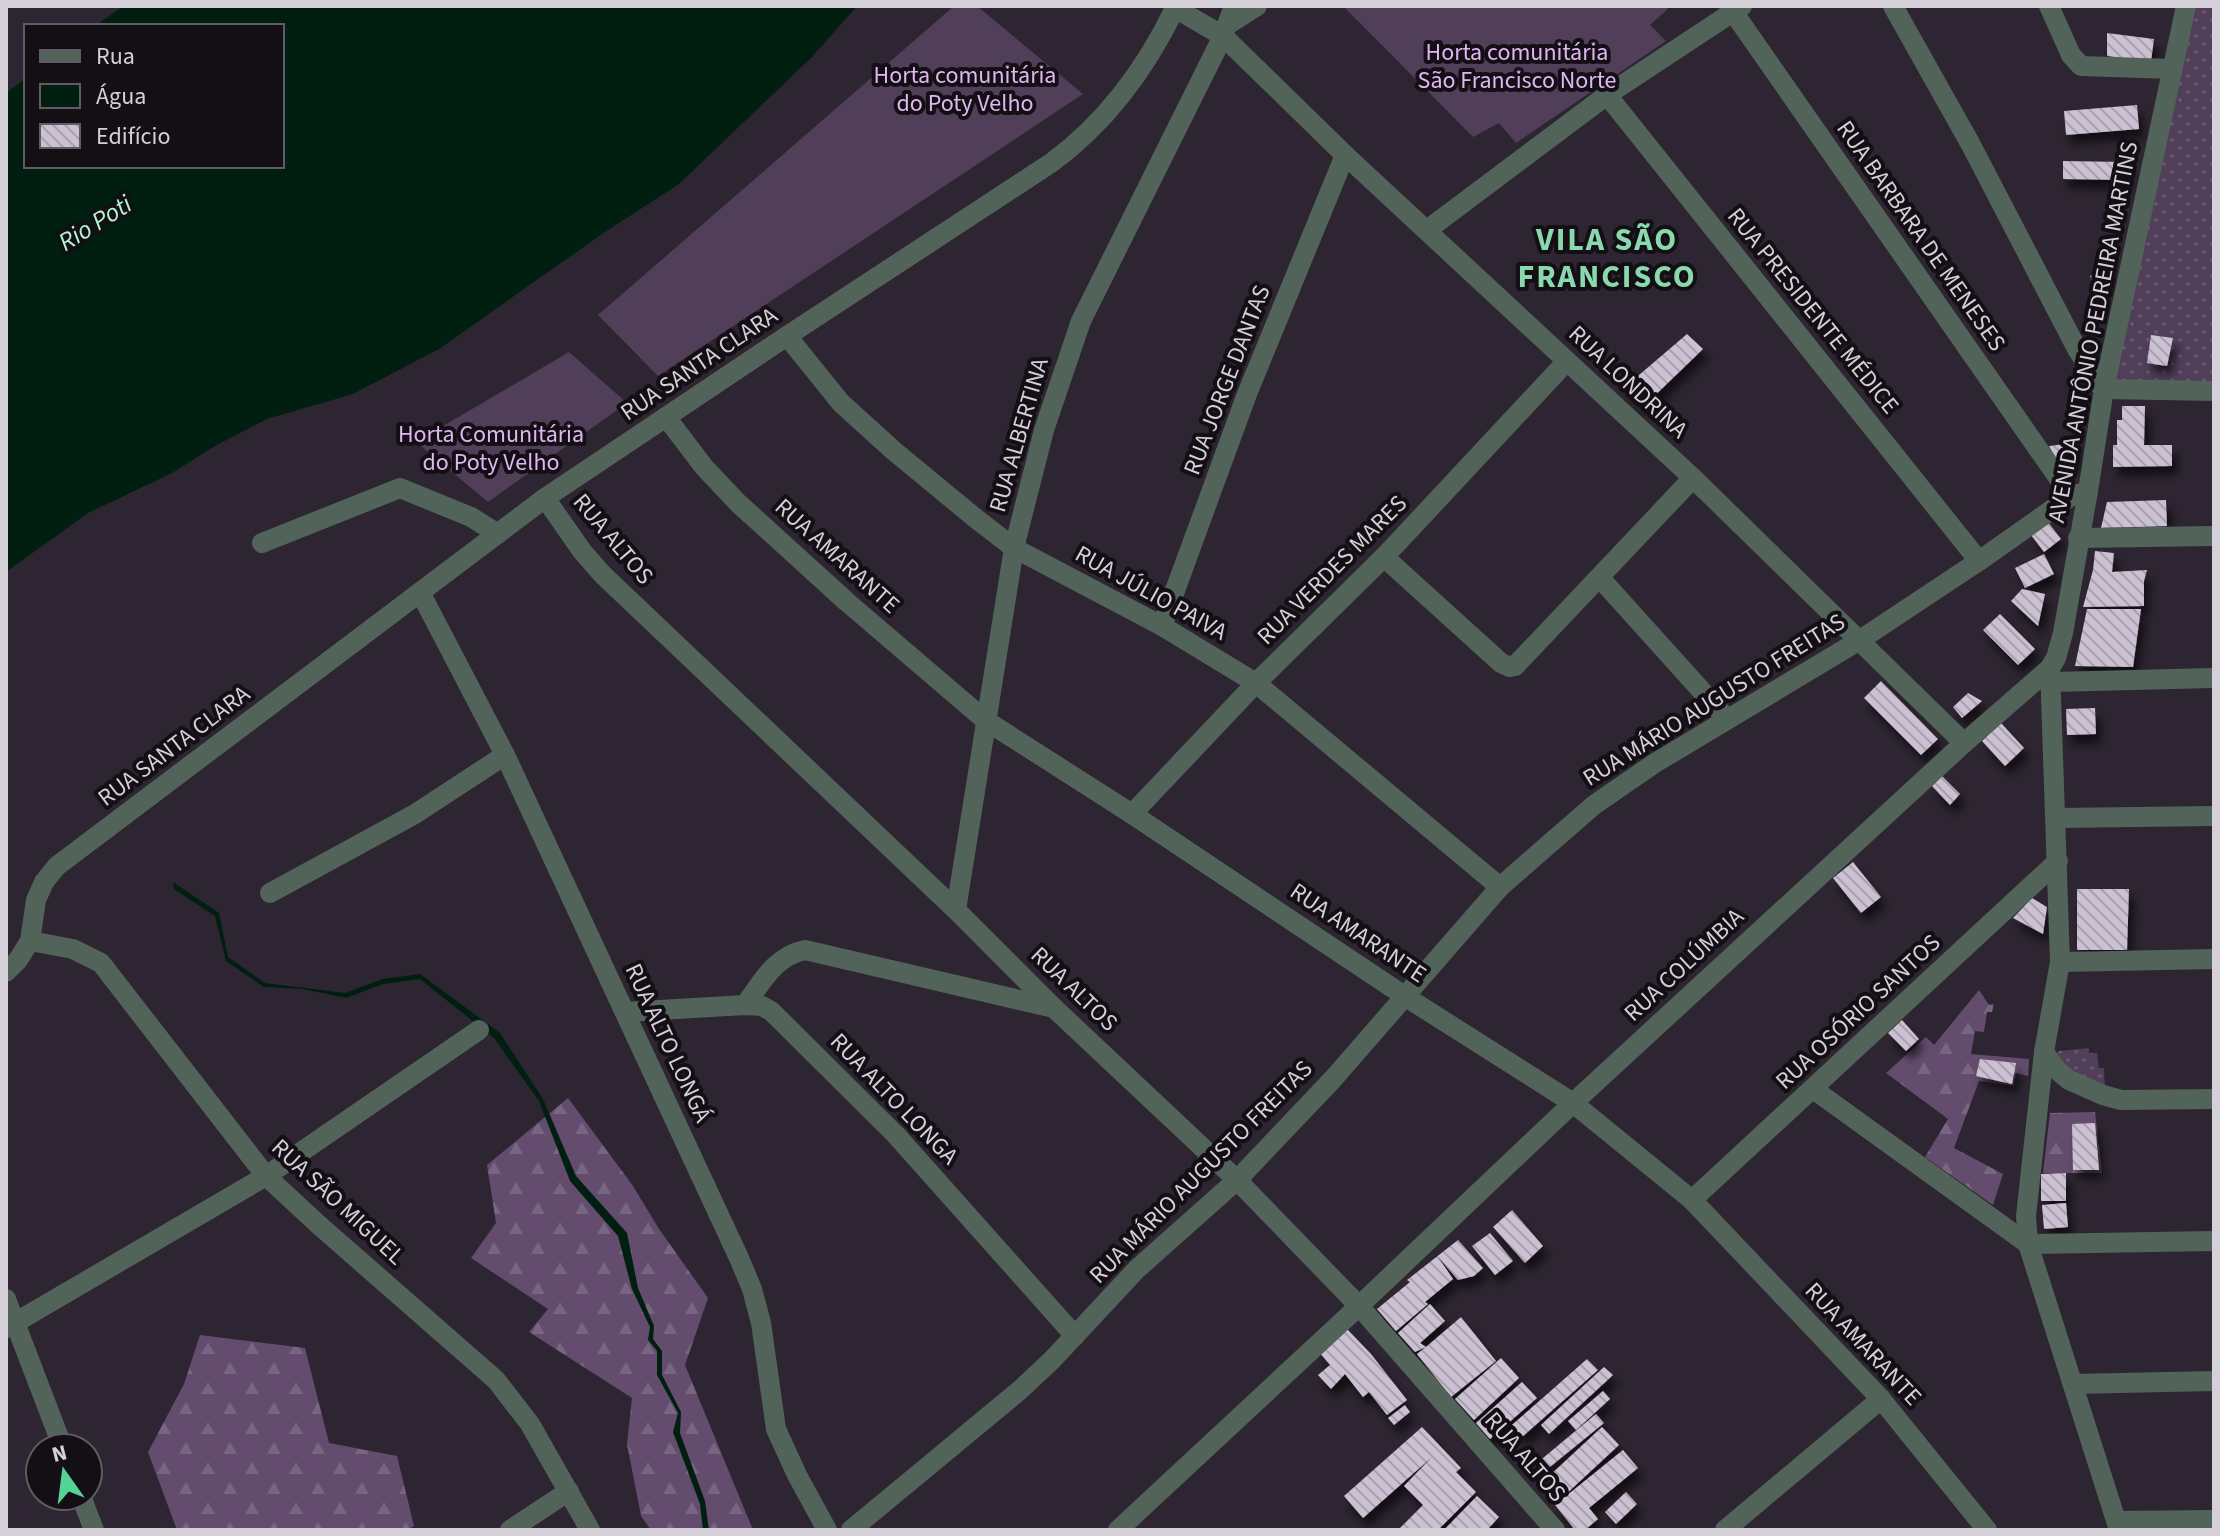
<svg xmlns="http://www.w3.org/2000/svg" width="2220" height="1536" viewBox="0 0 2220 1536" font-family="'Source Sans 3',sans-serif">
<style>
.grass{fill:url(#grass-dots)}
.forest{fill:url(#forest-firs)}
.garden{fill:#513e59}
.water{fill:#001f10}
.building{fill:url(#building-back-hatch);filter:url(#shadow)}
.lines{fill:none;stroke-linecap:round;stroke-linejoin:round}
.minor{stroke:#526359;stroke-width:20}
.tertiary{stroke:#526359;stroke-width:20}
.labels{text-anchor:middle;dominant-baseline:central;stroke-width:8;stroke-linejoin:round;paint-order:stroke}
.park-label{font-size:24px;fill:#deb6f0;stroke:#130f15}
.street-label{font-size:24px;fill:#d5cfd7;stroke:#130f15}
.water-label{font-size:26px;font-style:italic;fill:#aff7ce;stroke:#130f15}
.district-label{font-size:32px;font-weight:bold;letter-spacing:2px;fill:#8ad9ae;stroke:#130f15}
</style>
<defs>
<pattern id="grass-dots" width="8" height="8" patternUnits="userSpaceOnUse" patternTransform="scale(2)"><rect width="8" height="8" fill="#513e59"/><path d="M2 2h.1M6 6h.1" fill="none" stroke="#695970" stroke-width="1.8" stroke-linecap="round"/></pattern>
<pattern id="forest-firs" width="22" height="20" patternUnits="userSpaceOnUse" patternTransform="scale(2)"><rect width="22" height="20" fill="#634c6d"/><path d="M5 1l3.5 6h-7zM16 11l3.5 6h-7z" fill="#786581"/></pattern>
<pattern id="building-back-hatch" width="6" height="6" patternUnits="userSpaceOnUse" patternTransform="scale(2)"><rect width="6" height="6" fill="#ccc1d2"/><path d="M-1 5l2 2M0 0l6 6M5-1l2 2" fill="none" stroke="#a9a0ae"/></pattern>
<filter id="shadow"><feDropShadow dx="5" dy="9" stdDeviation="4" flood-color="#0009"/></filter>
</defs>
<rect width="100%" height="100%" fill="#2d2531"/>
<g class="grass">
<path d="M2180,6H2214V383L2107,384Z"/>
<path d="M2089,1048V1053H2097L2099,1068H2104L2105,1090L2071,1075L2057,1053L2059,1051Z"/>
</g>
<g class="forest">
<path d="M1979,990L1989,1005L1994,1004L1992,1012H1987L1984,1032L1975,1031L1971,1054L2029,1059L2028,1076L2016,1073L2014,1086L1979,1081L1954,1148L2003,1174L1993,1205L1925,1157L1948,1119L1886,1073L1926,1037L1934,1045Z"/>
<path d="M568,1098L633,1186L659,1229L708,1298L685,1365L753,1530H651L641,1516L627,1444L632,1398L529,1332L548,1309L471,1258L496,1223L487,1165Z"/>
<path d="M2095,1112L2102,1173H2043L2050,1113Z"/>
<path d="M200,1335L305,1348L329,1443L397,1456L414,1526L407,1530H177L148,1452L184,1384Z"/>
</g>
<g class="garden">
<path d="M954,6H977L1083,94L658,376L598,315Z"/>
<path d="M1343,6H1666L1668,9L1650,25L1666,41L1516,143L1499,123L1473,137Z"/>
<path d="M569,352L627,403L488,502L416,442Z"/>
</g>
<g class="water">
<path d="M123,6H857L812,57L679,184L602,234L439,349L353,394L267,419L215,446L172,473L88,513L6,572V93L26,78V166H282V26H95Z"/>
<path d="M173,882L219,913L228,957L265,983L345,993L383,979L420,974L500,1033L543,1099L576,1176L627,1233L638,1288L654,1326L653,1339L662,1351V1375L681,1412L680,1433L705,1501L709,1530H703L700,1504L673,1432L678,1413L657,1375V1351L648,1340L650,1327L632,1289L618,1236L570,1181L539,1101L494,1038L420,979L383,984L346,998L303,989L264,987L226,961L215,916L174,889Z"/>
</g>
<g class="building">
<path d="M2107,33L2154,39L2151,61L2107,56Z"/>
<path d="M2137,105L2139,129L2066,135L2064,111Z"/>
<path d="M2063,161L2127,162L2126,180L2063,179Z"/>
<path d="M2109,267V283L2096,289L2090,276Z"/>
<path d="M1687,334L1703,349L1644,406L1625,387Z"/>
<path d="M2151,335L2173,338L2167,366L2147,363Z"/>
<path d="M2122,406H2145L2144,445H2172V466L2113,467V445H2117V420H2122Z"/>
<path d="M2073,443L2076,460L2058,463L2049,446Z"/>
<path d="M2166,500L2167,526L2101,528L2107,502Z"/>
<path d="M2048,522L2061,539L2044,552L2031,535Z"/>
<path d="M2095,551L2114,553L2112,572L2147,570L2144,581V606L2083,607L2093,570Z"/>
<path d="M2044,554L2054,574L2025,588L2015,568Z"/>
<path d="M2022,589L2045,594L2038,626L2011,601Z"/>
<path d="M2087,609H2141L2133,667L2075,666Z"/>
<path d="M2000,614L2035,649L2018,665L1983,630Z"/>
<path d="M1881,681L1938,739L1921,755L1864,698Z"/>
<path d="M1968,693L1982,701L1962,718L1953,707Z"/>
<path d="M2095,708L2096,734L2067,735L2066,709Z"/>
<path d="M2001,723L2024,748L2005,766L1982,741Z"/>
<path d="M1942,776L1960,794L1950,805L1932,786Z"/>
<path d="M1853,862L1881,897L1861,913L1833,878Z"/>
<path d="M2077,889H2129L2127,950H2077Z"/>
<path d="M2032,898L2047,907L2043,934L2013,918Z"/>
<path d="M1902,1020L1919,1039L1906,1051L1888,1033Z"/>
<path d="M1980,1059L2016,1063L2012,1084L1976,1076Z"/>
<path d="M2095,1123L2099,1170H2073L2072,1124Z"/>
<path d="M2066,1173V1201H2041V1174Z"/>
<path d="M2066,1203L2068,1227L2044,1229L2042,1205Z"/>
<path d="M1512,1210L1543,1246L1525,1263L1493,1227Z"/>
<path d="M1490,1233L1513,1261L1495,1275L1472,1246Z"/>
<path d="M1458,1240L1483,1268L1474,1276L1458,1280L1438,1257L1453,1279L1425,1302L1428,1304L1396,1331L1377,1309L1410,1282L1407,1280Z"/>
<path d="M1430,1304L1445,1321L1420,1343L1426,1347L1461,1317L1496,1361L1451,1397L1417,1354L1426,1347L1415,1352L1398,1333Z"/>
<path d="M1347,1329L1371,1354L1407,1400L1387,1415L1369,1392L1363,1397L1345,1374L1331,1389L1318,1375L1330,1365L1319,1352Z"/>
<path d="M1501,1358L1519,1378L1474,1420L1455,1399Z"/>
<path d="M1587,1359L1598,1370L1522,1437L1512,1425Z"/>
<path d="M1604,1367L1613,1375L1549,1434L1541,1425Z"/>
<path d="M1522,1382L1537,1398L1490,1439L1476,1423Z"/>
<path d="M1603,1391L1610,1399L1576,1430L1568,1421Z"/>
<path d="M1405,1405L1410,1412L1394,1425L1388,1418Z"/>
<path d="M1596,1414L1604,1423L1545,1471L1537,1463Z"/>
<path d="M1422,1427L1461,1468L1456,1472L1476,1492L1438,1530H1398L1423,1505L1404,1486L1432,1457L1363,1518L1344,1496Z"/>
<path d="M1602,1427L1619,1445L1564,1496L1547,1478Z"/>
<path d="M1623,1450L1638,1468L1589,1508L1598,1519L1585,1530H1575L1555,1505Z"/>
<path d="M1626,1492L1637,1504L1616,1524L1605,1512Z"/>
<path d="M1477,1496L1499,1517L1487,1530H1444Z"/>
</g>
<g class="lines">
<g class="minor">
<path d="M1729,6L2071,496"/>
<path d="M1893,6L1971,145L2077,349L2100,385L2104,389L2214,391"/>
<path d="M2049,6L2071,55L2081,66L2173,69"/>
<path d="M1175,8L1223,36L1345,155L1693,478L1964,743"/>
<path d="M1227,25L1257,6"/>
<path d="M1607,95L1979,561"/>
<path d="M1427,230L1607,95L1742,6"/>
<path d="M787,336L841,403L894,451L974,517L1014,548L1162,626L1256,683L1500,887"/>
<path d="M666,417L704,467L738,503L847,602L985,720L1132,814L1406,997L1573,1103L1692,1200L1881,1399L1987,1530"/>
<path d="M545,498L582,551L602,574L956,910L1054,1008L1237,1180L1359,1306L1118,1530"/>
<path d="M2078,538L2214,536"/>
<path d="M262,543L400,488L471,517L498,534"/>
<path d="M1384,557L1501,663L1510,667L1515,666L1693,478"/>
<path d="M1600,578L1727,719"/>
<path d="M420,592L505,755L739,1258L752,1289L761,1323L776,1429L797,1475L827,1530"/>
<path d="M1162,626L1247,394L1345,155"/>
<path d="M2051,682L2214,678"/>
<path d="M1132,814L1256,683L1384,557L1567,361"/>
<path d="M2056,818L2214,816"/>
<path d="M270,893L415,814L505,755"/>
<path d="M956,910L1014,548L1044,430L1081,321L1223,36L1234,6"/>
<path d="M30,941L73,949L101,963L266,1176L320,1226L496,1380L530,1424L590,1530"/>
<path d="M2060,962L2214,959"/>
<path d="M745,1005C762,982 775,956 805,950L1054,1008"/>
<path d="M625,1012L745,1005L762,1006L771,1011L896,1135L1075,1336"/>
<path d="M2044,1052L2057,1070L2069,1080L2103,1095L2121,1100L2214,1099"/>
<path d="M1813,1089L2028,1244L2214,1241"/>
<path d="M1692,1200L2058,861"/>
<path d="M6,1299L63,1448"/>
<path d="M6,1328L266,1176L479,1030"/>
<path d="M2073,1384L2214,1381"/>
<path d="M81,1496L94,1530"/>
<path d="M2117,1521L2214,1520"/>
<path d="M510,1530L569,1491"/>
<path d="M851,1530L1020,1390L1052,1360L1137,1269L1237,1180L1333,1079L1500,887L1594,805L1655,763L1860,640L1979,561L2071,496L2088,491"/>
<path d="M1725,1530L1881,1399"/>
</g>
<g class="tertiary">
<path d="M2050,668L2060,962L2044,1052L2026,1216L2028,1244L2119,1530"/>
<path d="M6,972L18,960L30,941L36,900L44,882L57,866L545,498L787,336L1051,163C1107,122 1146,69 1176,6"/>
<path d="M1555,1530L1359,1306L1573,1103L1964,743L2050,668L2056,658L2063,633L2088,491L2104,389L2186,6"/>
</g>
</g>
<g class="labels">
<g class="park-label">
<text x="1517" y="52">Horta comunitária<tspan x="1517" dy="28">São Francisco Norte</tspan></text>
<text x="965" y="75">Horta comunitária<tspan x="965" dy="28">do Poty Velho</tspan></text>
<text x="491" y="434">Horta Comunitária<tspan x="491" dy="28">do Poty Velho</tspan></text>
</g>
<g class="street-label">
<text transform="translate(1921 236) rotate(55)">RUA BARBARA DE MENESES</text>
<text transform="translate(1813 311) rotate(51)">RUA PRESIDENTE MÉDICE</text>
<text transform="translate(2093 332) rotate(-79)">AVENIDA ANTÔNIO PEDREIRA MARTINS</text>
<text transform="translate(699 364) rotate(-34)">RUA SANTA CLARA</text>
<text transform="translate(1227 380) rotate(-69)">RUA JORGE DANTAS</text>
<text transform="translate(1628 382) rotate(43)">RUA LONDRINA</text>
<text transform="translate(1019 435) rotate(-74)">RUA ALBERTINA</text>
<text transform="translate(613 539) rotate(50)">RUA ALTOS</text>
<text transform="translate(837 556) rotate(42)">RUA AMARANTE</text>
<text transform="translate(1332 570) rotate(-45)">RUA VERDES MARES</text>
<text transform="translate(1151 593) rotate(29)">RUA JÚLIO PAIVA</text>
<text transform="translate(1714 700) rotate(-32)">RUA MÁRIO AUGUSTO FREITAS</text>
<text transform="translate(174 746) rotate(-37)">RUA SANTA CLARA</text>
<text transform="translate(1358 933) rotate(34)">RUA AMARANTE</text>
<text transform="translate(1684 965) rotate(-43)">RUA COLÚMBIA</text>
<text transform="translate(1074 989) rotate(44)">RUA ALTOS</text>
<text transform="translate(1858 1012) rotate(-43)">RUA OSÓRIO SANTOS</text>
<text transform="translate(668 1043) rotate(65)">RUA ALTO LONGÁ</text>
<text transform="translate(894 1099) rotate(46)">RUA ALTO LONGA</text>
<text transform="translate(1201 1172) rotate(-45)">RUA MÁRIO AUGUSTO FREITAS</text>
<text transform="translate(338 1202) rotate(43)">RUA SÃO MIGUEL</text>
<text transform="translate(1863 1344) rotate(47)">RUA AMARANTE</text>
<text transform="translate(1525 1457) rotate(49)">RUA ALTOS</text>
</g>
<g class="water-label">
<text transform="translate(95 223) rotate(-32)">Rio Poti</text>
</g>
<g class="district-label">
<text x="1607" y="240">VILA SÃO<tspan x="1607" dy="37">FRANCISCO</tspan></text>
</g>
</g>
<rect width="2220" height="1536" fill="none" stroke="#d5cfd7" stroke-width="16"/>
<rect x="24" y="24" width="260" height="144" fill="#130f15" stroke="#615c63" stroke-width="2"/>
<rect x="40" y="50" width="40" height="12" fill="#526359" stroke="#615c63" stroke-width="2"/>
<text x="96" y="64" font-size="24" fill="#d5cfd7">Rua</text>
<rect x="40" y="84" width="40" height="24" fill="#001f10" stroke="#615c63" stroke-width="2"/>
<text x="96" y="104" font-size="24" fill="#d5cfd7">Água</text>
<rect x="40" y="124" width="40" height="24" fill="url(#building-back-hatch)" stroke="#615c63" stroke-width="2"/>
<text x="96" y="144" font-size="24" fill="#d5cfd7">Edifício</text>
<g transform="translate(64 1472) rotate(346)"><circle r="38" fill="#130f15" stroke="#615c63" stroke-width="2"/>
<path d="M0-6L14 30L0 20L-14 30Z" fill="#55d395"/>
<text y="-12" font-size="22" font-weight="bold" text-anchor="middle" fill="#d5cfd7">N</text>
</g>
</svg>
